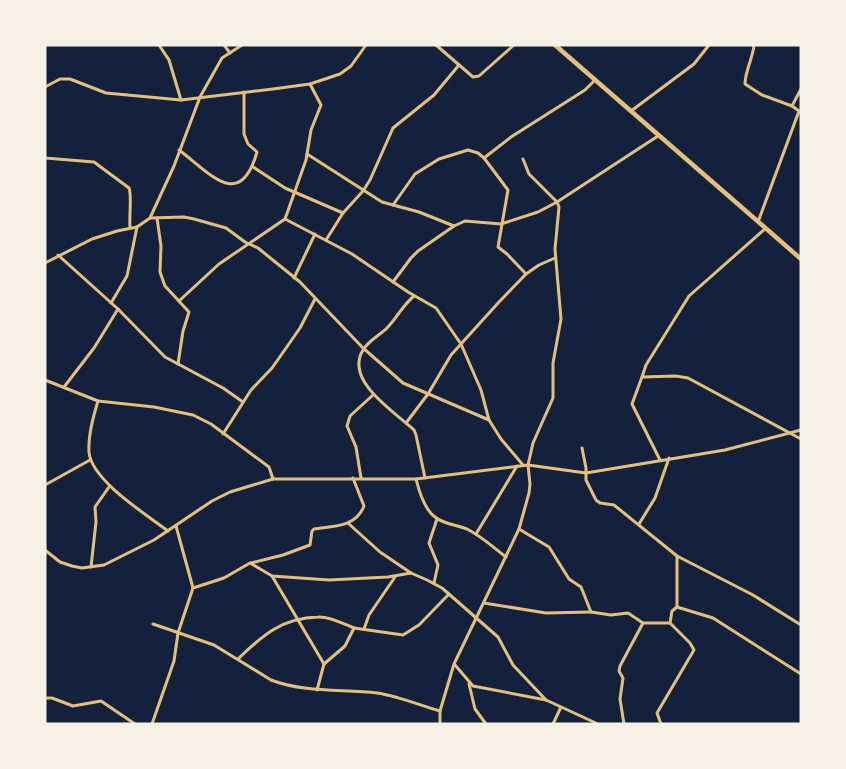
<svg xmlns="http://www.w3.org/2000/svg" width="846" height="769" viewBox="0 0 846 769" font-family="'Asap Condensed',sans-serif">
<style>
.lines{fill:none;stroke-linecap:round;stroke-linejoin:round}
.minor{stroke:#e5c07b;stroke-width:3}
.secondary{stroke:#e5c07b;stroke-width:4.5}
</style>
<rect width="100%" height="100%" fill="#14213d"/>
<g class="lines">
<g class="minor">
<path d="M159,45L169,60L181,100"/>
<path d="M224,45L230,53"/>
<path d="M436,45L473,77L479,76L514,45"/>
<path d="M754,45C753,58 745,71 745,84L762,95L792,106"/>
<path d="M45,87L60,79H70L106,93L181,100L273,89L310,84L340,74L351,66L366,45"/>
<path d="M631,111L694,64L709,45"/>
<path d="M179,150C210,173 240,212 257,152L248,144L244,134V92"/>
<path d="M307,154L382,202L419,212L454,226"/>
<path d="M45,158L94,162L129,188C132,195 129,217 130,227"/>
<path d="M484,158L511,137L585,90L595,80"/>
<path d="M253,167L285,188L343,213"/>
<path d="M393,205L415,174L439,159L468,150L478,153L484,158L508,190L498,247L507,254L526,274"/>
<path d="M150,218L184,217L194,219L226,228L245,242L258,248L300,282L363,348L403,383L489,420L501,439L523,465"/>
<path d="M157,218L161,246L160,272L165,286L189,312L183,331L178,364"/>
<path d="M285,219L352,254L408,292L436,308L461,344L481,390L489,420"/>
<path d="M758,222L799,111L792,106L801,89"/>
<path d="M766,228L689,296L646,365L642,377L676,376L688,378L801,439"/>
<path d="M326,240L343,213L363,191L370,180L393,128L434,95L459,65"/>
<path d="M58,255L118,309L165,357L223,388L243,402"/>
<path d="M45,263L92,239L117,231L137,227L150,218L174,166L200,97L222,58L242,45"/>
<path d="M294,278L315,234"/>
<path d="M393,282L411,258L418,251L454,226L465,221L501,224L538,212L557,202L658,136"/>
<path d="M414,296C402,306 397,318 387,328C380,335 368,341 363,350C344,381 395,412 414,430L416,435L425,478"/>
<path d="M179,301L219,264L285,219L306,160L311,130L321,105L310,84"/>
<path d="M111,303L127,276L137,227"/>
<path d="M642,377L632,404L660,460"/>
<path d="M45,380L98,401L154,407L193,415L211,424L265,464L269,467L273,479"/>
<path d="M64,387L94,348L118,309"/>
<path d="M98,401C93,417 88,436 89,452C91,480 147,515 168,531"/>
<path d="M406,423L428,394L451,355L499,302L526,274L539,265L555,258"/>
<path d="M223,434L251,390L272,368L284,351L300,328L315,299"/>
<path d="M582,448L586,468V480L596,500L600,503L614,505L677,556L753,595L801,625"/>
<path d="M361,478L356,447L347,426L350,416L373,395"/>
<path d="M416,479C419,491 425,510 435,517C443,524 457,525 467,529C481,536 493,547 506,557"/>
<path d="M45,485L90,460"/>
<path d="M349,524L380,552L411,573"/>
<path d="M639,524L655,498L669,458"/>
<path d="M176,526L193,588"/>
<path d="M519,529L549,547L569,579L581,587L591,612L611,615L628,613L643,623H670L672,611L677,607L713,618L801,674"/>
<path d="M476,534L517,466"/>
<path d="M45,550L60,562L72,566L82,568L104,565L154,540L212,501L230,492L273,479H416L528,465L586,473L725,450L801,430"/>
<path d="M251,563L283,555L310,545L312,531L314,529C334,526 356,527 364,506L353,478"/>
<path d="M91,567L96,522L95,507L109,487"/>
<path d="M272,576L324,664"/>
<path d="M434,583L438,565L429,543L437,519"/>
<path d="M484,603L546,613L591,612"/>
<path d="M677,607V556"/>
<path d="M153,624L214,645L271,680C305,693 342,689 377,693C398,696 419,705 440,711"/>
<path d="M364,629L369,615L395,577"/>
<path d="M239,658C263,635 282,618 318,617C329,616 344,624 354,628"/>
<path d="M455,665L473,686L546,700L598,724"/>
<path d="M469,684L475,709L486,724"/>
<path d="M317,690L324,664L345,646L354,628L403,635L419,625L449,594"/>
<path d="M45,698H52L73,706L101,701L135,724"/>
<path d="M152,724L174,661L178,633L193,588L224,578L250,563L272,576L329,580L388,577L411,573L427,580L442,588L498,637L513,665L546,700"/>
<path d="M440,724V711L454,664L519,529L529,493L530,484L528,465L533,443L553,398V363L561,319L555,249L559,207L557,202L529,174L523,159"/>
<path d="M553,724L561,707"/>
<path d="M624,724L620,699L623,678L619,671L620,666L643,623"/>
<path d="M661,724L657,713L694,650L690,643L670,623"/>
</g>
<path class="secondary" d="M555,45L801,259"/>
</g>
<rect width="846" height="769" fill="none" stroke="#f6f1e7" stroke-width="93"/>
</svg>
